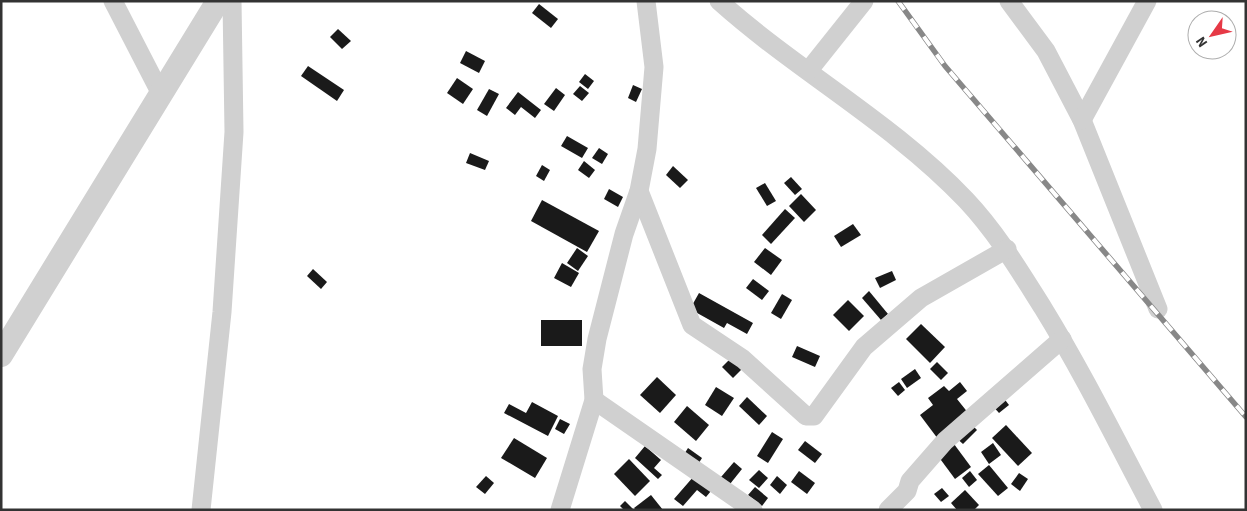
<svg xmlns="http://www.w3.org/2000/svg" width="1247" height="511" viewBox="0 0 1247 511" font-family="'Source Sans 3',sans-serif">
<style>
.building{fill:#1a1a1a}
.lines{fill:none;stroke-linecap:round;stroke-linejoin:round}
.minor{stroke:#d0d0d0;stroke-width:19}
.tertiary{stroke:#d0d0d0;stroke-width:24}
.rail-casing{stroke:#888;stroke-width:5.5}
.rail{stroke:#fff;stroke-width:4;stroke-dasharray:11;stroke-linecap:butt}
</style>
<rect width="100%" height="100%" fill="#fff"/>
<g class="building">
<path d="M539,4L558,19L551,28L532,13Z"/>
<path d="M338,29L351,41L342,49L330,37Z"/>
<path d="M466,51L485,61L479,73L460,63Z"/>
<path d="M308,66L344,90L337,101L301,76Z"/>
<path d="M585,74L594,81L588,89L579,82Z"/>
<path d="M457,78L473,89L463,104L447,93Z"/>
<path d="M633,85L642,89L636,102L628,98Z"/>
<path d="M580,86L589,93L582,101L573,94Z"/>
<path d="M556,88L565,95L554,111L544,104Z"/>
<path d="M489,89L499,94L487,116L477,110Z"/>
<path d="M518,92L541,110L535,118L521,107L515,115L506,108Z"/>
<path d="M567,136L588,148L582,158L561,146Z"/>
<path d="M599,148L608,154L602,164L592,158Z"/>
<path d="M470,153L489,161L485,170L466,163Z"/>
<path d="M584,161L595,170L589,178L578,170Z"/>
<path d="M542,165L550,170L544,181L536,176Z"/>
<path d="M673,166L688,180L680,188L666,175Z"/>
<path d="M791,177L802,189L795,195L784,183Z"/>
<path d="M765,183L776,201L767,206L756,188Z"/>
<path d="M609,189L623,197L618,207L604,199Z"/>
<path d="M801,194L816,210L804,222L789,206Z"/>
<path d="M542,200L599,231L587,252L531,221Z"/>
<path d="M785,209L795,218L771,244L762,235Z"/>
<path d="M853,224L861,235L841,247L834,236Z"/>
<path d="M577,248L588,256L578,271L567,263Z"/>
<path d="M765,248L782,260L771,275L754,262Z"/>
<path d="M562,263L579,273L571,287L554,278Z"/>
<path d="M313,269L327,282L321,289L307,276Z"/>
<path d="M892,271L896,280L880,288L875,278Z"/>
<path d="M753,279L769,291L762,300L746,288Z"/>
<path d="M869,291L888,314L881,320L862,298Z"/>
<path d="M699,293L753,323L747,334L727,323L724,328L690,309Z"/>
<path d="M782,294L792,300L781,319L771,313Z"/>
<path d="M848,300L864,316L849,331L833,315Z"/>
<rect x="541" y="320" width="41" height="26"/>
<path d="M921,324L945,347L930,363L906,339Z"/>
<path d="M797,346L820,356L815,367L792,357Z"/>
<path d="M732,357L743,368L733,378L722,367Z"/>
<path d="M937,362L948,373L941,380L930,369Z"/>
<path d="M915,369L921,378L907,388L901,379Z"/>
<path d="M657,377L676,395L660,413L640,395Z"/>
<path d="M899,382L905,390L898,396L891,388Z"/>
<path d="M960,382L967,391L957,399L969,414L938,439L920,415L933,405L928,398L944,386L949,391Z"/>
<path d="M716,387L734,398L722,416L705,405Z"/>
<path d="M1002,396L1009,405L999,413L991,404Z"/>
<path d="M747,397L767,416L759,425L739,406Z"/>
<path d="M532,402L558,416L548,436L504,413L509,404L526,413Z"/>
<path d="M687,406L709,425L696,441L674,422Z"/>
<path d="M560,419L570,424L564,434L555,429Z"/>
<path d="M969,422L977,430L963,444L954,436Z"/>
<path d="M1006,425L1032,453L1018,466L992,438Z"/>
<path d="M772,432L783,439L768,463L757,456Z"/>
<path d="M514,438L547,458L535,478L501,458Z"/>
<path d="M805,441L822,454L815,463L798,450Z"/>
<path d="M993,443L1001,455L989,464L981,452Z"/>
<path d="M954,444L971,467L955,479L938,456Z"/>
<path d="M645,446L661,460L654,468L662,475L658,479L635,458Z"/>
<path d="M688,448L702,458L697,466L683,456Z"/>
<path d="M629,459L650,481L635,496L614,474Z"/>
<path d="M734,462L742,469L730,484L721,477Z"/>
<path d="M989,465L1008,488L998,496L978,474Z"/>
<path d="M759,470L768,478L759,488L749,480Z"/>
<path d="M799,471L815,483L807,494L791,482Z"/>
<path d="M970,471L977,480L969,487L962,478Z"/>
<path d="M1019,473L1028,479L1020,491L1011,484Z"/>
<path d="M486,476L494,483L485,494L476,487Z"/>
<path d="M694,476L711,491L706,497L697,490L683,506L674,499Z"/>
<path d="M777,476L787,485L780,494L770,485Z"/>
<path d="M755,487L768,498L762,506L748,495Z"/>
<path d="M942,488L949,496L941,502L934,494Z"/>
<path d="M965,490L979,505L974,510H957L951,503Z"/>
<path d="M651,495L663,510H636L634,508Z"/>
<path d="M625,501L634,510H624L620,506Z"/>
</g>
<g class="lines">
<g class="minor">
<path d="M113,1L161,94"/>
<path d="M719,1C797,71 893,123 966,200C997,233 1019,270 1043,308C1083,373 1117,442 1153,510"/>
<path d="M1009,1L1046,51L1082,120L1158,309"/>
<path d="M809,70L864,1"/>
<path d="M1082,120L1147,1"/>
<path d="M639,191L692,325L743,359L806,416H814L864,347L921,298L1007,249"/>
<path d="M594,400L753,510"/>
<path d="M201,510L222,312L234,132L232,1"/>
<path d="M560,510L594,400L592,369L597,339L624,234L639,191L647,149L654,67L646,1"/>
<path d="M888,510L907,491L910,481L945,441L1062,339"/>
</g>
<path class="tertiary" d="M1,355L218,1"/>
<g class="rail-casing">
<path id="rail" d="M898,1L945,66L1246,417"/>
</g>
<use href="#rail" class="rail"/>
</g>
<rect width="1247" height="511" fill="none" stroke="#333333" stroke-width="5"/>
<g transform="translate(1212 35) rotate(236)"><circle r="24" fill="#ffffff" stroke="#adadad"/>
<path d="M0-4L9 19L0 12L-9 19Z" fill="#e63946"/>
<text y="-8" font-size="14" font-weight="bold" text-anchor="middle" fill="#333333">N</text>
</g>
</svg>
